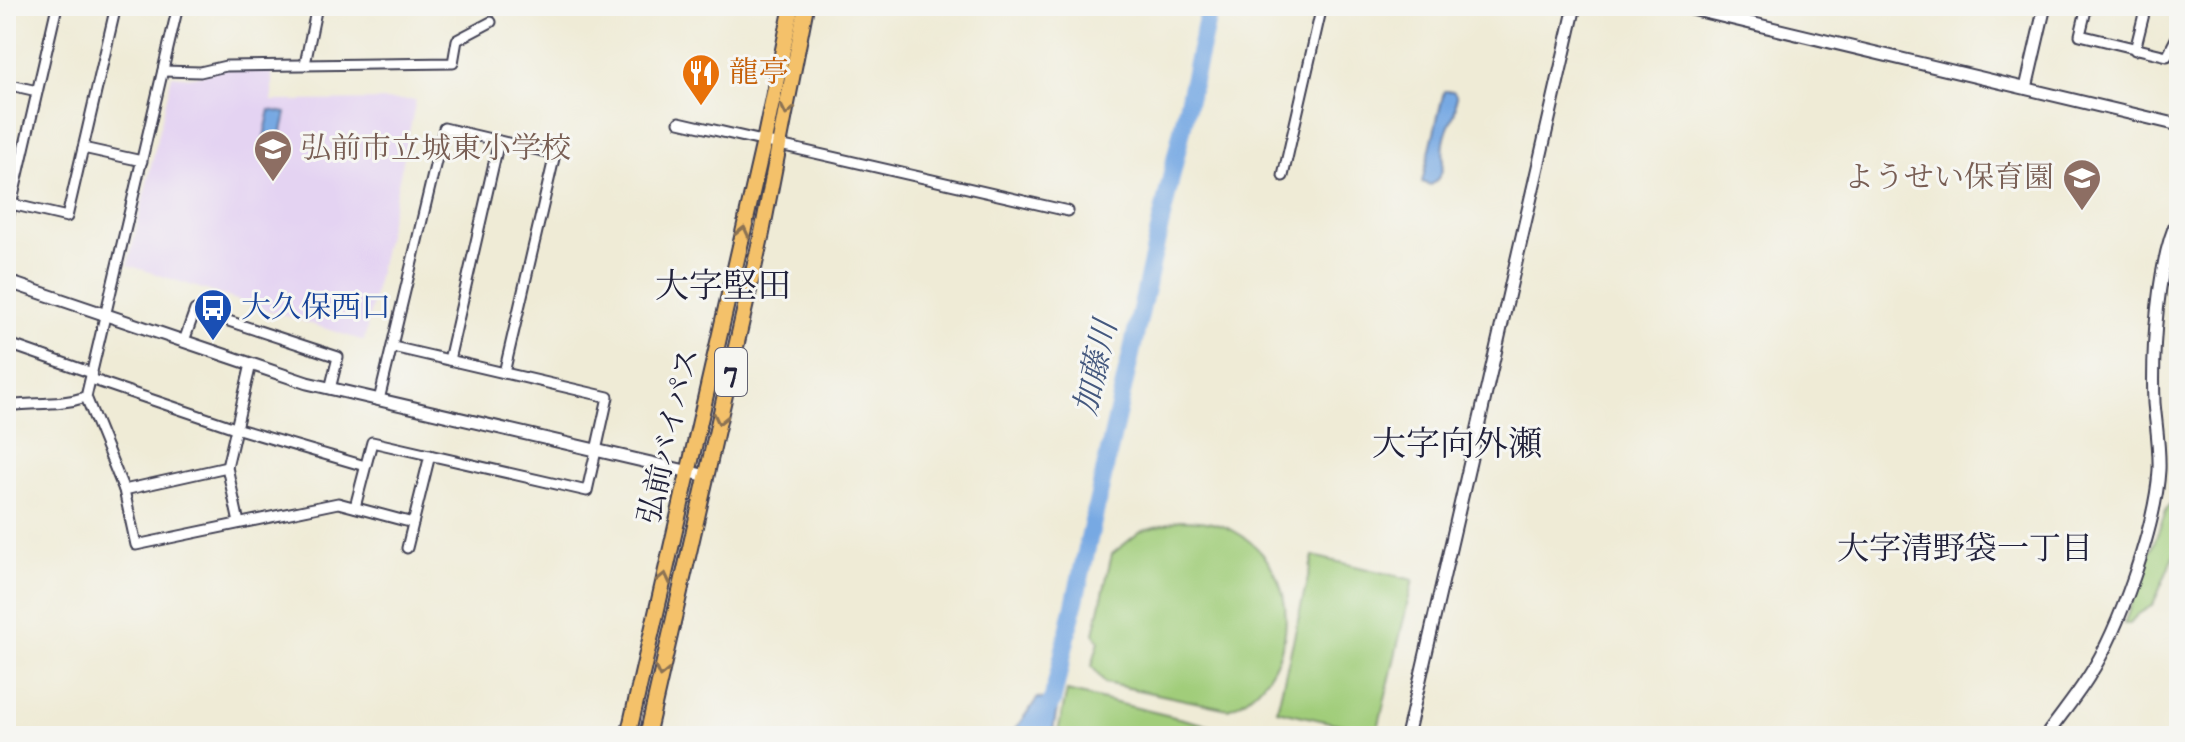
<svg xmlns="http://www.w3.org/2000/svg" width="2185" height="742" viewBox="0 0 2185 742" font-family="'IM FELL DW Pica','Noto Serif JP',serif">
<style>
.built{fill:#e4d3f2}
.green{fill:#a1cd7a;stroke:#62785a;stroke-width:2}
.water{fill:#77a9e3;stroke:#4c668f;stroke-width:2}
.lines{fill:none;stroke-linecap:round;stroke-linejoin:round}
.river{stroke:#77a9e3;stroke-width:18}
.minor-casing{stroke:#414052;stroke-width:13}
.tertiary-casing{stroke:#414052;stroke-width:15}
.trunk-casing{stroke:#414052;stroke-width:18}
.minor{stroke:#fff;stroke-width:9}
.tertiary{stroke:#fff;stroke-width:11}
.trunk{stroke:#f4c16b;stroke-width:14}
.oneway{stroke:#8b7253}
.labels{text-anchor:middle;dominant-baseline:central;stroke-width:6;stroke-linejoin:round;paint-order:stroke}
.shield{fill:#f6f6f2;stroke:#626272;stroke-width:2}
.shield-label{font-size:28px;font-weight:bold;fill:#22223b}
.food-label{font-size:30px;fill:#c56008;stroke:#f6f6f2;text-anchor:start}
.education-label{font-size:30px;fill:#785e54;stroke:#f6f6f2;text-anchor:start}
.transit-label{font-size:30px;fill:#164399;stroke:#f6f6f2;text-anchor:start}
.street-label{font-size:30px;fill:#22223b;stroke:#f6f6f2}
.water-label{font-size:32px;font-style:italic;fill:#44587e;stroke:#f6f6f2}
.neighbourhood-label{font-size:32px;fill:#22223b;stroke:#f6f6f2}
.quarter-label{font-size:34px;fill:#22223b;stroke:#f6f6f2}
</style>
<rect width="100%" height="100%" fill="#f6f6f2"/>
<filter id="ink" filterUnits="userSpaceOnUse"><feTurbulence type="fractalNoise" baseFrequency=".0125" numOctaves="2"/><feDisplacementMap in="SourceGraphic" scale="16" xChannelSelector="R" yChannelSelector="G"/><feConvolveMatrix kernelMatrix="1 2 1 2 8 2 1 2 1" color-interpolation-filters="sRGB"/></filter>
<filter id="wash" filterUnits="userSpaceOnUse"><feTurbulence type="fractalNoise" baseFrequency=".006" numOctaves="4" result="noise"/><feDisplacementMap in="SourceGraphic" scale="32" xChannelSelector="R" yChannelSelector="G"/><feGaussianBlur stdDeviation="1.8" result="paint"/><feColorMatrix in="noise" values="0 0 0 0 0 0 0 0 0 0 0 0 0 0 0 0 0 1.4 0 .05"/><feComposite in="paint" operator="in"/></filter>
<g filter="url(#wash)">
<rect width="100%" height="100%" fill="#efebd6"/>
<path class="built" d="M272,67V101L416,100L364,341L128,265L172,75L193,77L225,68Z"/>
<g class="green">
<path d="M2177,454L2179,455V543L2153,605L2137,615L2129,624H2124L2166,511L2178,492C2169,476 2169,470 2177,454Z"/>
<path d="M1180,520C1199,520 1218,522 1234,531C1306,570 1302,677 1228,709L1105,683L1092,666L1099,641L1094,633L1112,554L1141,531Z"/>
<path d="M1313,556L1413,580L1377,733L1277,710Z"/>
<path d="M1067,691L1253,736H1057Z"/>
</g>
<g class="water">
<path d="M1444,91H1453L1456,95C1457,119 1449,119 1445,138C1440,157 1449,172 1431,185L1422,182Z"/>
<path d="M270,110L286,113L278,149L262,146Z"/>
<path d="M1038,698L1058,703L1052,736H1010Z"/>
</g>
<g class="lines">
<path class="river" d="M1028,736L1052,702L1210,6"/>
</g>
</g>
<g filter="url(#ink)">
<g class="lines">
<g class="minor-casing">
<g id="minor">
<path d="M178,6L86,397L124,490L136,545L338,503L413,523"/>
<path d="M2087,6L2080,35L2167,56L2179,33"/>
<path d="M2135,50L2146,6"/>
<path d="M305,64L317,6"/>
<path d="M163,71L200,72L226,66L453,63L457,40L491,22"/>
<path d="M6,84L37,91"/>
<path d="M679,122L1068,211"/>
<path d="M83,148L142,161"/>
<path d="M1283,176L1322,6"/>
<path d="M11,204L67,217L116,6"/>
<path d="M6,227L57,6"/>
<path d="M184,341L195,310L338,357L330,389"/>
<path d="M6,343L92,373"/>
<path d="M449,360L499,141"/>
<path d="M91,379L235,428L365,466"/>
<path d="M379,400L444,128L555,154L504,373"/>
<path d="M6,406C34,402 59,406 86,397"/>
<path d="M124,490L227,467"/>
<path d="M355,507L372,442L587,491L608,397L393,347"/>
<path d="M239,523L227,467L251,364"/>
<path d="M407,548L430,455"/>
</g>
</g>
<g class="tertiary-casing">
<g id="tertiary">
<path d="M1679,6L2179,125"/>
<path d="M2026,88L2045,6"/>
<path d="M6,281L307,383L707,476"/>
<path d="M1407,736L1575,6"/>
<path d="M2046,736C2060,716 2076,697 2089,676C2119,630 2156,525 2159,470C2160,448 2156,425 2154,403C2152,354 2157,260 2179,217"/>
</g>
</g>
<g class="trunk-casing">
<g id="trunk">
<path d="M628,736L764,141L792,6"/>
<path d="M647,736L762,233L806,6"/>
</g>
</g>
<use href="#minor" class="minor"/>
<use href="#tertiary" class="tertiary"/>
<use href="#trunk" class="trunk"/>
</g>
<defs><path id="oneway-chevron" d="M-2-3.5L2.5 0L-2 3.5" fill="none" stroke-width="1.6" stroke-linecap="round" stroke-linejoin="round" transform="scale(2)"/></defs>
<g class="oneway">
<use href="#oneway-chevron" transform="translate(787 110) rotate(101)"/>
<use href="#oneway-chevron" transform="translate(743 232) rotate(-77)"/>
<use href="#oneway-chevron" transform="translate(720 419) rotate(103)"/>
<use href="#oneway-chevron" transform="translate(664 578) rotate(-77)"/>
<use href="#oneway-chevron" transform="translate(661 672) rotate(103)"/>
</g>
</g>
<defs>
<g id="restaurant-pin" transform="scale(2)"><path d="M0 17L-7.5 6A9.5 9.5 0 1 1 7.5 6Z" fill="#e8710a" stroke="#f6f6f2"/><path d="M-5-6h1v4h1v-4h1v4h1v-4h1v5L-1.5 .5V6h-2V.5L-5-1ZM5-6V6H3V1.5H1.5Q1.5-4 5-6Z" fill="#fff"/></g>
<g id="school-pin" transform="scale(2)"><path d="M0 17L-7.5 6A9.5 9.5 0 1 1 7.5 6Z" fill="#8d6e63" stroke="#f6f6f2"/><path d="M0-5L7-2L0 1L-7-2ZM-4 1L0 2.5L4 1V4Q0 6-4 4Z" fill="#fff"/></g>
<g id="bus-pin" transform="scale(2)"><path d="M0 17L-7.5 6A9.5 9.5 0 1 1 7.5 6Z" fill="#1a4fb4" stroke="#f6f6f2"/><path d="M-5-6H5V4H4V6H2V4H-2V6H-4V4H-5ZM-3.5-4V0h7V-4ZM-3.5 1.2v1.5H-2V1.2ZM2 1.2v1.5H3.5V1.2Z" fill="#fff"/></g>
</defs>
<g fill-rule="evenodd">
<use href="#restaurant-pin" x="701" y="73"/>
<use href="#school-pin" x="273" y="149"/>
<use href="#school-pin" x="2082" y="178"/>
<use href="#bus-pin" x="213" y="308"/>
</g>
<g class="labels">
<rect class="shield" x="715" y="348" width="32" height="48" rx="6"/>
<g class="shield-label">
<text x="731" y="372">7</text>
</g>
<g class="food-label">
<text x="729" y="73">龍亭</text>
</g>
<g class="education-label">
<text x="301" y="149">弘前市立城東小学校</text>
<text x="2054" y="178" text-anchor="end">ようせい保育園</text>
</g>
<g class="transit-label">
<text x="241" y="308">大久保西口</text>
</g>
<g class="street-label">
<text transform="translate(670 436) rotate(-77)">弘前バイパス</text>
</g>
<g class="water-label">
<text transform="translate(1097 368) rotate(-77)">加藤川</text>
</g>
<g class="neighbourhood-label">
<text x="1965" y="550">大字清野袋一丁目</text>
</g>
<g class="quarter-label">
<text x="723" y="287">大字堅田</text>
<text x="1457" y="445">大字向外瀬</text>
</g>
</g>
<rect width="2185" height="742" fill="none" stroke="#f6f6f2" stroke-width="32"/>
</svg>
